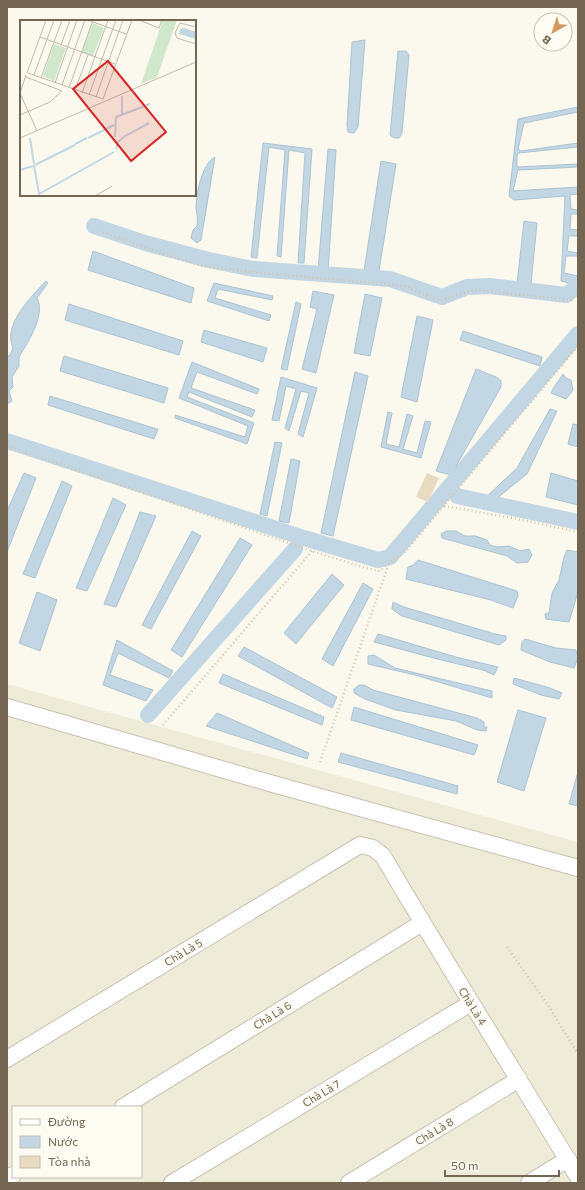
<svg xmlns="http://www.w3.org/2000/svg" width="585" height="1190" viewBox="0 0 585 1190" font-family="Commissioner,sans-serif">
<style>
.residential{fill:#efebd9;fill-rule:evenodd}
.water{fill:#c3d6e3;stroke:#aac3d3}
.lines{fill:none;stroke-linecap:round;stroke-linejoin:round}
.canal{stroke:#c3d6e3;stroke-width:16}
.building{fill:#e8dbc2}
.street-casing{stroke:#cac1b0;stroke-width:18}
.path{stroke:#d2c4aa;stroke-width:2.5;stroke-dasharray:1 3;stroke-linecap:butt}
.street{stroke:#fff;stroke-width:16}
.labels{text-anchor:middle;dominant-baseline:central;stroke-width:3.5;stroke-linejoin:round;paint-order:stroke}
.street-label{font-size:11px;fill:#746652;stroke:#fdfcf3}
.inset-river{fill:none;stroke:#c3d6e3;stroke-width:2}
.inset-road{fill:none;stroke:#c1baaa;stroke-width:1}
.view{fill:#d62828;fill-opacity:0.15;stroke:#d62828;stroke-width:2}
.inset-edge{fill:none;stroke:#746652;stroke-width:2}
</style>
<rect width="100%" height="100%" fill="#fbf9ed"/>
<path class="residential" d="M7,684L578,842V1183H7ZM13,1107H141V1177H13Z"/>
<g class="water">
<path d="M365,40L358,127L354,133L348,132L347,125L352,42Z"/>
<path d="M398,51H406L409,55L402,133L399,138H394L390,135Z"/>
<path d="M578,107V112L524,123L518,149L521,151L578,143V147L518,153L517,156V167L578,164V167L518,170L513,191L578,187V194L570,195L571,209L578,210V214H571L570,229L578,230V236H569L567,251L578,253V256H566L564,273L578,276V279L573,284L561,281L565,196L514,200L509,196L518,119Z"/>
<path d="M263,143L312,149L304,263H298L305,153L289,150L281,257L277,256L285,150L269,147L257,258L251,257Z"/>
<path d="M328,149L336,150L328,272L318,271Z"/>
<path d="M215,157L201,240L197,243L191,238L193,230L197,226C198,219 197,214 196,208C196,194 202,163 215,157Z"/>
<path d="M381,161L396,164L379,271H364Z"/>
<path d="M524,221L537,223L531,284H517Z"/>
<path d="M93,251L194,288L191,303L88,270Z"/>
<path d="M46,281L48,283L37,298C46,315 28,342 19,357V366L12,377L13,387L9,391L12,401L7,404V357L10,355L13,348C2,325 32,296 46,281Z"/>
<path d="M214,283L273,296L272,300L218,289L215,298L271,315L269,321L207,301Z"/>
<path d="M313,291L334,295L316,373L302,369L317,309L310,307Z"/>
<path d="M365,294L382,298L370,356L354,353Z"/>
<path d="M296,302L301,304L287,370L281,369Z"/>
<path d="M69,304L183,341L179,355L65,320Z"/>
<path d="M417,316L433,320L417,402L401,397Z"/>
<path d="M204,330L267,348L263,362L201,342Z"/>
<path d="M463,331L542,357L540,366L460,340Z"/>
<path d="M578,332V343L551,376L542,383L538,381L540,375Z"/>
<path d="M64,356L168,388L164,403L60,371Z"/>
<path d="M192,362L259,389L257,394L197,372L191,388L255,410L252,417L189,392L187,397L254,423L247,444L175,418V415L245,437L248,426L179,398Z"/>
<path d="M476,369L496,377L501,381V387L451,475L436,471Z"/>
<path d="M355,372L368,376L333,536L321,533Z"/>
<path d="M563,374L566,378L571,380L573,390L566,399L551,393L554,387Z"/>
<path d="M281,377L317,388L303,437L298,434L309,393L301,391L289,431L285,428L296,389L286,386L279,421L272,420Z"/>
<path d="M50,396L157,429H158L154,439L48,405Z"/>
<path d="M550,409L557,411L527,474L491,503L485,498L517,468Z"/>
<path d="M388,412L392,413L386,444L399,447L407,414L413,416L403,449L417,453L425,421L431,422L421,458L381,447Z"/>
<path d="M573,424L578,425V447L568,444Z"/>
<path d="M275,442L282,443L267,516L260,514Z"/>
<path d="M291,459L300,461L289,523L279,521Z"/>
<path d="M24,473L36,478L7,552V511Z"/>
<path d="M551,473L578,481V505L546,497Z"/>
<path d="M62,481L72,486L35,578L23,574Z"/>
<path d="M113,498L126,505L87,591L76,588Z"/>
<path d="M140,512L156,516L116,607L104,604Z"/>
<path d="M192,531L201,536L151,629L142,625Z"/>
<path d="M446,531H456L465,536H475L487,540L490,545L497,547L509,546L520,551L529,549L532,555L528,562L517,563L507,556L442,538L441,534Z"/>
<path d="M240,538L252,545L182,657L171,650Z"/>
<path d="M567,550L578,552V592L569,622L546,619L545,614L549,613L552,593L559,580L564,557Z"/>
<path d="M418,560L517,591L518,596L513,608L491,600L406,579L408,567L413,565Z"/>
<path d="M332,574L344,585L296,644L284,633Z"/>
<path d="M363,583L373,589L333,666L322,659Z"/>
<path d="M37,592L57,600L40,651L19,643Z"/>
<path d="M393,602L404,607L495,634L506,636V640L499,645L402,616L392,609Z"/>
<path d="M378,634L456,657L498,667L494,675L483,670L441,660L374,642Z"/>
<path d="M525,639L556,648L576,650L578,658L574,668L550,662L521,650L522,642Z"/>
<path d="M117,640L173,671L169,678L118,653L110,675L153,690L146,701L103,685Z"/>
<path d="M244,647L337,697L332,708L238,656Z"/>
<path d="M374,655L395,668L492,691V698L415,675L368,664V656Z"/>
<path d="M223,674L324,717L322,725L219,683Z"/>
<path d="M514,678L550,688L562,693L559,699L541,695L513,684Z"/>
<path d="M359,685H364L373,690L477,718L484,722V727H487L486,731L477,730L456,721L396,710L365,699L354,693V689Z"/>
<path d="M354,707L478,745L474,755L351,720Z"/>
<path d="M518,710L546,718L524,791L497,782Z"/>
<path d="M217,713L309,753L307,759L206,726Z"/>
<path d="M341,753L458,786L457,794L338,762Z"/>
<path d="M578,772V806L569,804Z"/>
</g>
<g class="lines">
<g class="canal">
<path d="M94,226L145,243L209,260L253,269L390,279L442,297L467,287L490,286L566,295L578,285"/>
<path d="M7,441L304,538L378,560L390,557L578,334"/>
<path d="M457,496L578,522"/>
<path d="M148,715L295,549"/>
</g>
</g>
<path class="building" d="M427,473L439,478L428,502L416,497Z"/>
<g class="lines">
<g class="street-casing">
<g id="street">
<path d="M7,707L273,784L578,868"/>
<path d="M7,1059L360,845L373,848L383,856C446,964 513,1069 578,1177"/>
<path d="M123,1107L422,923"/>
<path d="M7,1179L13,1175"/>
<path d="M172,1183L471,1003"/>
<path d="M349,1183L519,1079"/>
<path d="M529,1183L568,1159"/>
</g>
</g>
<g class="path">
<path d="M103,232L169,256L202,266L241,271L405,286L440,301L473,290L571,300L578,293"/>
<path d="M7,446L312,551L366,568L379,571L406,551L578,346"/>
<path d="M444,506L513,518L578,532"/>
<path d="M163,725L312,551"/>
<path d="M320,762L388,566"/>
<path d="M507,947L548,1005L578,1054"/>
</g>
<use href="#street" class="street"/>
</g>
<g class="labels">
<g class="street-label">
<text transform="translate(183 952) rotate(-31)">Chà Là 5</text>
<text transform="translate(473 1006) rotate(58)">Chà Là 4</text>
<text transform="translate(272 1015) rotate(-32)">Chà Là 6</text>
<text transform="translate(321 1093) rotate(-31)">Chà Là 7</text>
<text transform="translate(434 1131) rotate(-31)">Chà Là 8</text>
</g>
</g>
<g transform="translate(20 20)">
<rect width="176" height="176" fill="#fbf9ed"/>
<path d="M143,0H157L137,57L121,64ZM73,3L84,8L73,36L62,32ZM34,24L46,28L34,61L23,56Z" fill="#d0e7cc"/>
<path d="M164,8L176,12V19L159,14L160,9Z" fill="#c3d6e3"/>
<path class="inset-river" d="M102,94V76M95,117L96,97L130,84M10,118L14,144M68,118L94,105M55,124L67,118M96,129L98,122L105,116L129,103M14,145L19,174L94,132M15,145L55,125M0,150L13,146"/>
<path class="inset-road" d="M68,0L106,14M119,0L139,8L142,0M176,7L160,3L155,13L157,18L176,24M20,17L95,44M41,25L50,0M7,53L26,0M8,53L83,79L112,0M6,55L0,73L17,111M14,55L34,0M21,58L42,0M35,63L57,0M42,65L65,0M49,68L73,0M55,70L68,35M62,73L88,0M69,75L96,0M76,77L103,0M0,95L30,82L42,71L6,57M0,118L176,42M75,176L92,166"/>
<path class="view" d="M88,41L146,112L111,141L53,69Z"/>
<rect width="176" height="176" class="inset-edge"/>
</g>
<rect width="585" height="1190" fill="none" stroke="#746652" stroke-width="16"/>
<rect x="12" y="1106" width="130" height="72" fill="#fdfcf3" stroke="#c6c0b3"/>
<rect x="20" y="1119" width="20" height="6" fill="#ffffff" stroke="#c6c0b3"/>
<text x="48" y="1126" font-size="12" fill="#746652">Đường</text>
<rect x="20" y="1136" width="20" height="12" fill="#c3d6e3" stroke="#c6c0b3"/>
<text x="48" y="1146" font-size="12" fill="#746652">Nước</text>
<rect x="20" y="1156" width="20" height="12" fill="#e8dbc2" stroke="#c6c0b3"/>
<text x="48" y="1166" font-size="12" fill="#746652">Tòa nhà</text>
<g transform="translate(553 32) rotate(219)"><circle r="19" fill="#fdfcf3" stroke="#c6c0b3"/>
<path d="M0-3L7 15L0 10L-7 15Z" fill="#d59861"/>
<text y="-6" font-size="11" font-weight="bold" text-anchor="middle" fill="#746652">B</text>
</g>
<path d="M445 1170v6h114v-6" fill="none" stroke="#746652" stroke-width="2"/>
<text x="451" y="1170" font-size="12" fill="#746652" stroke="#fdfcf3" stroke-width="3" paint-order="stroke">50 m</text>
</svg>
